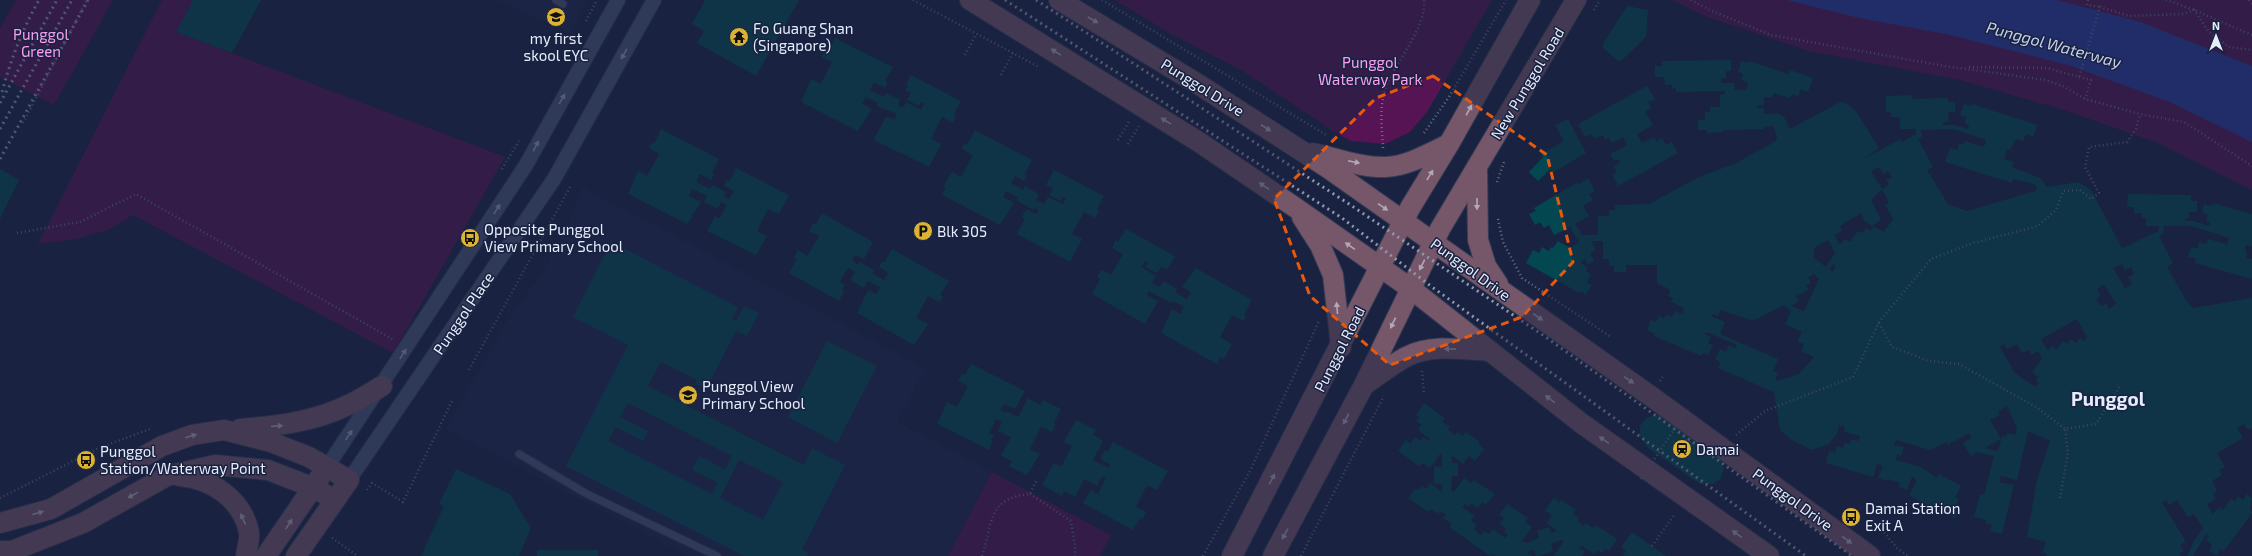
<svg xmlns="http://www.w3.org/2000/svg" width="2252" height="556" viewBox="0 0 2252 556" font-family="'Exo 2',sans-serif">
<style>
.built{fill:#1d274c}
.green{fill:#561454}
.water{fill:#283b99}
.building{fill:#034851;fill-rule:evenodd}
.lines{fill:none;stroke-linecap:round;stroke-linejoin:round}
.lane-casing{stroke:#363c55;stroke-width:9}
.street-casing{stroke:#363c55;stroke-width:16}
.secondary-casing{stroke:#363c55;stroke-width:22}
.path{stroke:#687089;stroke-width:2.5;stroke-dasharray:1 3;stroke-linecap:butt}
.lane{stroke:#495577;stroke-width:7}
.street{stroke:#495577;stroke-width:14}
.secondary{stroke:#765669;stroke-width:20}
.rail{stroke:#9098ae;stroke-width:3;stroke-dasharray:2 4;stroke-linecap:butt}
.path-bridge{stroke:#687089;stroke-width:2.5;stroke-dasharray:1 3;stroke-linecap:butt}
.oneway{fill:#b3a8ba}
.oneway2{fill:#97a0ba}
.marked{fill:none;stroke:#e8590c;stroke-width:3;stroke-dasharray:8 5;stroke-linejoin:round}
.labels{text-anchor:middle;dominant-baseline:central;stroke-width:3;stroke-linejoin:round;paint-order:stroke}
.poi-label{font-size:15px;fill:#e5ecfc;stroke:#192240;text-anchor:start}
.park-label{font-size:15px;fill:#f9a0f3;stroke:#192240}
.street-label{font-size:15px;fill:#e5ecfc;stroke:#192240}
.water-label{font-size:16px;font-style:italic;fill:#c7d0ea;stroke:#192240}
.district-label{font-size:19px;font-weight:bold;fill:#e5ecfc;stroke:#192240}
</style>
<rect width="100%" height="100%" fill="#192240"/>
<g class="built">
<path d="M496,0H588L570,33Z"/>
<path d="M582,187L925,368L897,422L992,472L948,556H688L446,429L512,312L542,274L569,223Z"/>
</g>
<g class="green">
<path d="M16,0H113L54,105L0,77V28Z"/>
<path d="M162,0H193L176,32L505,157L393,353L133,215L108,230L76,239L38,244Z"/>
<path d="M1115,0H1492L1427,112L1410,132L1385,144L1351,141L1334,132L1243,71L1173,35Z"/>
<path d="M1672,0H2252V190L2158,143L2061,109L1960,80L1809,51L1707,17Z"/>
<path d="M992,472L1111,535L1100,556H948Z"/>
</g>
<path class="water" d="M1787,0H2057L2140,22L2252,66V142L2170,102L2068,65L1946,34L1859,18Z"/>
<g class="building">
<path d="M193,0H261L232,53L176,32Z"/>
<path d="M705,0H799L756,76L697,43L704,31L692,24Z"/>
<path d="M1627,6L1648,10L1646,37L1621,61H1618L1603,48V44Z"/>
<path d="M835,38L893,67L885,81L888,83L885,88L874,82L870,90L884,97L886,93L900,100L898,105L903,107L906,102L921,110L924,103L921,102L919,106L907,100L911,93L905,90L908,86L906,85L911,75L961,101L954,114L956,115L953,123L942,117L931,139L941,144L929,167L874,140L886,116L894,120L897,114L877,106L878,103L866,97L862,104L872,109L858,131L801,102L811,79L821,84L832,62L822,57L825,51L828,52Z"/>
<path d="M1731,60V71H1726V78H1721V83H1734L1735,90H1746L1748,83L1741,80L1743,74L1738,72L1741,61L1748,63L1749,61L1788,74L1790,70L1813,78L1808,92L1801,89L1798,96L1792,94L1790,98L1774,93L1772,97H1764V105H1757V108H1764V114L1778,113L1784,117L1790,129L1840,102L1848,104L1855,110L1879,148L1864,159L1900,139L1902,142L1916,134V129H1900V117H1891V112H1886V96L1912,95L1913,99L1948,98V102H1955V112H1948L1949,121L1943,122V125H1955L1968,129L1969,125L1965,123L1966,117L1960,115L1964,104L1971,106L1972,104L2037,125L2033,137L2026,134L2023,141L2016,139L2010,150L2007,149L2004,159L2014,162L2012,167L2040,178L2047,187L2079,182L2091,190L2122,248L2159,231V226H2146V218H2142V213H2134V207H2127L2128,194L2191,195V201H2197V212H2189V218H2185V221H2193L2209,226L2210,222L2206,221L2208,214L2202,213L2204,204L2212,206L2213,203L2252,214V247L2246,245L2245,251L2247,252L2246,258L2252,259V279L2195,263L2196,259L2188,257L2191,247L2198,248L2199,242L2206,244L2208,239L2227,244L2229,238L2191,226H2164L2163,234L2159,236L2173,263L2167,267L2186,300L2193,308L2252,298V428L2248,430L2244,424L2237,428L2243,438L2217,453L2225,467L2219,470L2222,475L2212,481L2217,491L2213,494L2216,499L2207,504L2213,514L2219,507L2223,510L2231,499L2235,501L2238,496L2243,500L2247,494L2252,498L2250,508L2252,513L2224,551L2221,549L2216,556L2209,550L2212,545L2206,540L2209,536L2206,534L2193,556H2187L2195,539L2203,528L2194,514L2188,517L2177,500L2169,505L2166,500L2162,502L2186,542L2180,545L2184,551L2179,554L2180,556H2046L2047,554L2042,552L2046,542L2027,537L2037,480L2050,441L2028,431L2017,480L2001,476L1999,482L2014,485L2002,534L1990,531L1992,525L1985,523L1986,520L1974,517L1980,494L1984,495L1994,456L1977,452L1971,456L1963,443L1971,438L1969,433L1948,445L1947,442L1930,450L1896,440L1894,445L1904,447L1901,456L1897,454L1896,460L1921,467L1937,478L1939,474L1961,486L1955,497L1959,499L1956,506L1960,508L1955,518L1948,514L1947,516L1909,495L1917,481L1914,480L1916,478L1912,477L1907,490L1899,487L1900,483L1888,479L1887,481L1878,478L1883,466L1877,464L1873,477L1826,463L1829,451L1835,452L1837,446L1843,448L1844,443L1850,444L1851,439L1859,441L1860,436L1844,432L1845,427L1839,425L1837,434L1829,444L1812,450L1792,440L1780,430L1774,392L1718,368L1721,362L1715,359L1720,349L1726,352L1729,345L1736,348L1737,345L1706,332L1705,334L1711,337L1708,343L1713,345L1708,355L1702,353L1701,356L1654,336L1655,334L1647,330L1651,320L1656,322L1659,316L1664,319L1666,315L1672,317L1675,311L1682,314L1684,308L1671,302L1673,298L1668,296L1670,290L1657,283V265H1626V272H1614V266H1609V259H1603V241H1591L1596,250L1590,253L1594,261L1588,265L1585,259L1580,263L1588,267L1586,271L1591,274L1587,282L1592,285L1586,295L1580,291L1579,293L1526,263L1533,250L1539,253L1542,247L1549,251L1551,247L1553,248L1558,241L1572,249L1571,247L1579,242L1570,227L1554,235L1549,225L1544,228L1540,222L1535,225L1529,214L1536,211L1534,208L1578,182L1579,184L1588,178L1595,191L1589,194L1593,200L1583,206L1589,216L1575,224L1582,235H1598V216H1609V210H1615V205L1649,204L1699,177L1736,163L1776,141L1777,136L1773,126L1764,127V129L1723,130V132L1707,133V130H1698V120H1705V112H1710V107H1720V95L1725,94V91L1676,92V88L1672,89V85H1665L1664,77H1655V66H1662V61ZM1954,129L1986,140L1984,147L1965,141L1964,145L1959,143L1957,150L1950,148L1945,162L2012,183L2013,179L2034,184L2037,188L2035,191L1967,211L1948,204L1927,170L1933,167L1918,139L1922,137L1921,130ZM1879,167L1883,174L1888,171L1892,177L1886,180L1889,185L1882,189L1889,202L1885,205L1893,219L1884,232L1873,226L1871,231L1866,228L1862,233L1857,231L1850,242L1845,239L1840,245L1834,235L1842,231L1840,226L1861,213L1864,221L1873,226L1881,219L1871,200L1882,189L1871,171ZM1828,240L1835,253L1826,267L1814,258V248ZM1833,264L1836,266L1833,272L1830,270ZM2122,264L2125,270L2131,267L2134,274L2128,277L2132,284L2125,288L2113,268ZM1814,274L1819,279L1804,311L1791,306L1799,301L1796,296L1809,290L1806,285L1811,283L1808,277ZM2104,285L2116,304L2109,309L2106,303L2101,306L2096,299L2101,296L2097,289ZM1784,305L1791,311L1785,324L1802,332L1797,341L1804,344L1801,351L1814,357L1799,374L1778,381L1775,380L1778,373L1773,371L1778,359L1720,334L1725,322L1711,316L1712,314L1718,316L1721,310L1753,321ZM2077,319L2087,337L2084,341L2080,338L2076,343L2071,339L2067,344L2063,341L2056,350L2052,346L2048,351L2041,339ZM2004,344L2007,349L2017,344L2022,353L2029,350L2031,355L2038,351L2042,359L2032,372L2038,377L2036,380L2039,383L2035,387L2015,373L2000,347ZM2007,406L2017,428L2015,435L2007,433L2006,437L2002,436L1998,451L1985,448L2001,439L1990,420L2000,415L1998,412Z"/>
<path d="M1647,86L1655,99L1648,102L1651,108L1645,112L1653,125L1637,134L1642,143L1654,137L1657,142L1662,138L1666,145L1672,142L1678,153L1618,186L1612,175L1617,172L1614,166L1620,162L1618,159L1614,161L1610,154L1627,145L1623,137L1612,143L1609,138L1605,140L1603,135L1595,139L1592,134L1585,137L1578,124Z"/>
<path d="M1568,119L1586,153L1552,173L1550,169L1538,181L1529,172L1543,157L1541,154L1564,141L1555,125Z"/>
<path d="M661,129L719,159L712,173L714,174L711,180L700,174L696,182L710,189L712,185L726,192L724,197L729,199L734,191L724,186L727,180L730,181L736,168L789,195L779,214L768,209L757,231L767,236L756,255L707,231L715,216L720,218L727,205L721,202L718,209L704,202L707,196L692,189L689,196L701,202L687,224L628,194L638,171L647,176L659,154L649,148L652,143L654,144Z"/>
<path d="M975,130L1032,160L1025,174L1027,175L1024,181L1015,176L1011,183L1023,190L1025,186L1039,194L1036,200L1044,204L1048,197L1063,204L1066,198L1063,197L1061,201L1049,195L1053,188L1046,185L1054,170L1104,196L1097,209L1099,211L1095,218L1084,212L1072,234L1082,239L1070,262L1017,234L1025,219L1022,217L1026,209L1036,214L1039,210L1035,208L1034,210L1016,200L1018,197L1006,191L1003,197L1014,203L1000,225L942,195L946,188L943,187L952,172L961,177L973,155L962,149L965,143L967,145Z"/>
<path d="M0,169L19,180L0,219Z"/>
<path d="M822,213L873,242L864,259L855,255L852,260L858,265L860,262L874,270L872,273L884,280L888,273L879,267L882,262L884,263L892,249L949,281L940,295L943,296L940,302L928,296L916,318L928,324L914,345L857,313L868,290L876,294L880,287L868,281L864,288L850,280L855,272L848,268L840,282L845,285L842,290L844,291L839,301L789,273L797,259L794,258L798,250L807,256L819,236L809,231L813,223L816,224Z"/>
<path d="M1126,229L1175,256L1167,270L1161,267L1157,273L1145,267L1148,262L1145,261L1141,267L1156,276L1152,283L1160,287L1163,281L1177,289L1175,292L1187,299L1191,292L1182,287L1196,268L1252,300L1244,315L1246,316L1243,321L1232,315L1220,337L1232,344L1224,359L1220,357L1217,364L1161,333L1172,309L1180,314L1184,307L1173,301L1171,303L1149,291L1147,295L1158,301L1145,324L1092,294L1100,279L1097,277L1101,270L1111,275L1123,254L1112,248L1116,240L1118,242Z"/>
<path d="M611,242L738,307L732,318L736,321L744,306L759,313L747,336L736,331L706,389L695,384L697,380L661,362L648,386L804,465L812,448L845,465L802,550L809,553L807,556H744L566,466L628,345L573,317ZM628,403L732,456L725,469L699,456L692,470L718,483L712,494L608,441L616,427L643,441L648,431L620,417ZM739,460L783,482L763,520L720,498Z"/>
<path d="M827,341L877,366L837,443L788,417Z"/>
<path d="M971,364L1025,391L1015,409L1004,404L1000,410L1006,413L1007,411L1018,417L1028,398L1040,405L1043,400L1061,409L1054,423L1056,425L1052,432L1041,427L1030,449L1040,454L1027,475L1009,466L1012,461L1001,456L1011,437L998,431L1002,422L996,419L989,433L994,435L991,440L993,441L989,450L937,424L947,402L957,407L968,386L958,381L962,374L965,375Z"/>
<path d="M1424,403L1445,418L1442,422L1450,427L1448,430L1455,435L1457,432L1463,436L1466,432L1480,442L1478,444L1484,449L1475,461L1469,456L1463,464L1452,456V463H1458V476H1452L1451,490L1454,492L1464,478L1471,483L1474,480L1495,494L1486,505L1482,502L1478,508L1471,504L1469,507L1465,504L1462,507L1475,516L1471,521L1477,525L1474,529L1477,532L1481,535L1484,531L1489,534L1493,529L1505,538L1508,534L1504,532L1506,528L1499,524L1504,518L1499,515L1507,504L1528,518L1525,522L1532,527L1522,541L1526,543L1539,538L1537,531L1549,527L1551,533L1557,531L1546,523L1552,515L1545,511L1554,498L1560,503L1561,500L1576,510L1573,514L1579,518L1577,521L1584,526L1585,523L1593,528L1596,525L1617,539L1609,551L1605,549L1602,553L1597,550L1594,554L1581,546L1579,548L1585,551L1582,556H1553L1564,541L1561,540L1551,544L1553,551L1540,556H1536L1534,550L1527,552L1532,556H1496L1493,554L1490,556L1449,527L1452,524L1443,518L1446,515L1440,511L1438,514L1430,509L1428,512L1408,498L1416,488L1419,490L1422,486L1426,489L1430,483L1442,492V484H1434V466L1442,467V455L1440,454L1430,468L1422,463L1419,466L1398,451L1406,440L1410,444L1415,437L1421,441L1423,437L1428,441L1430,439L1418,430L1421,425L1416,421L1419,417L1416,415Z"/>
<path d="M1656,415H1661L1721,457L1724,469L1721,478L1713,484H1700L1648,448L1640,437V426L1646,418Z"/>
<path d="M1076,420L1096,430L1093,435L1103,441L1093,460L1109,468L1111,465L1100,459L1105,450L1108,452L1113,442L1168,471L1157,490L1147,485L1136,507L1146,512L1142,520L1140,518L1133,530L1083,503L1091,490L1098,494L1106,478L1102,476L1097,486L1084,479L1075,497L1064,491L1062,496L1042,485L1054,463L1061,467L1072,446L1064,442Z"/>
<path d="M456,469L510,494L531,528L519,556H421L444,506L439,504Z"/>
<path d="M1632,532L1652,546L1666,556H1623L1626,551L1621,547Z"/>
<rect x="537" y="550" width="61" height="6"/>
</g>
<g class="lines">
<g class="lane-casing">
<g id="lane">
<path d="M556,0L563,4"/>
<path d="M519,454L587,494L717,556"/>
</g>
</g>
<g class="street-casing">
<g id="street">
<path d="M327,467L526,165L618,0"/>
<path d="M349,480L554,179L654,0"/>
</g>
</g>
<g class="secondary-casing">
<g id="secondary">
<path d="M970,0L1199,142L1296,208L1410,288L1581,423L1769,556"/>
<path d="M1059,0L1198,84L1328,168L1652,397L1870,556"/>
<path d="M1313,153C1336,158 1362,168 1386,167C1408,166 1430,153 1449,144"/>
<path d="M1477,167L1478,240L1486,266L1498,284"/>
<path d="M1302,217L1320,245L1333,275L1341,347"/>
<path d="M1364,385C1378,376 1391,365 1406,357C1430,344 1462,349 1489,351"/>
<path d="M240,429C276,426 313,422 346,406C358,401 370,393 382,386"/>
<path d="M179,476C211,478 242,499 249,532C250,538 247,549 246,556"/>
<path d="M0,523L51,509L162,446L192,435L224,430L271,442L309,457L349,480L296,556"/>
<path d="M0,551H12L83,523L167,476L215,465L268,470L312,487L335,500"/>
<path d="M266,556L320,477"/>
<path d="M1232,556L1410,208L1449,144L1530,0"/>
<path d="M1273,556L1364,385L1440,229L1576,0"/>
</g>
</g>
<g class="path">
<path d="M913,0L1039,67"/>
<path d="M1102,0L1328,136"/>
<path d="M1691,0L1712,11L1771,35L1945,66L2045,80L2063,86L2085,99L2140,114L2184,122L2252,166"/>
<path d="M2088,0L2087,5L2100,7"/>
<path d="M2166,0L2194,10L2252,35"/>
<path d="M2249,0L2252,4"/>
<path d="M1594,10L1600,0"/>
<path d="M586,21L597,0"/>
<path d="M965,55L976,34"/>
<path d="M1969,67L2047,68L2079,77L2100,7L2129,16L2184,14L2194,10L2209,32L2229,47L2252,50"/>
<path d="M1001,75L1013,53"/>
<path d="M2079,77L2091,80L2085,99"/>
<path d="M23,123L87,0"/>
<path d="M1424,133L1449,97L1506,0"/>
<path d="M1118,140L1130,120"/>
<path d="M1128,144L1139,126"/>
<path d="M1383,148C1382,129 1379,108 1385,90C1394,63 1427,28 1424,0"/>
<path d="M502,169L519,141"/>
<path d="M1497,182L1504,162"/>
<path d="M1498,219L1503,242L1522,278L1611,337"/>
<path d="M17,233L80,222L136,194L394,340"/>
<path d="M1879,323L1892,347L1929,361L1959,364L2036,407L2065,429"/>
<path d="M469,370L570,187"/>
<path d="M1422,371L1424,393"/>
<path d="M1660,381L1664,375"/>
<path d="M1736,435L1765,411L1853,377L1879,322L1931,259L1973,243L2038,226L2056,210L2063,191L2080,190L2091,199L2099,193L2085,167L2089,147L2127,142L2136,129L2140,114"/>
<path d="M367,490L372,483L403,502L452,401"/>
<path d="M1030,494L1071,521L1075,546V556"/>
<path d="M0,498L99,448L150,429"/>
<path d="M2060,498L2068,453L2065,429L2096,424L2120,386"/>
<path d="M1879,526L1897,548L1908,556"/>
<path d="M332,538L358,556"/>
<path d="M1652,546L1675,514"/>
<path d="M982,556C993,525 986,498 1030,494L1037,479"/>
<path d="M1203,556L1250,471L1319,321"/>
<path d="M1301,556L1384,396"/>
</g>
<use href="#lane" class="lane"/>
<use href="#street" class="street"/>
<use href="#secondary" class="secondary"/>
<g class="rail">
<path d="M1005,0L1342,218L1432,287L1806,556"/>
<path d="M1036,0L1349,204L1547,338L1852,556"/>
<path d="M2,92C11,59 22,30 39,0"/>
<path d="M0,103L57,0"/>
<path d="M0,129L72,0"/>
<path d="M0,159L88,0"/>
</g>
<path class="path-bridge" d="M1641,479L1688,409"/>
</g>
<defs><path id="oneway-solid" d="M-6-.8H1V-3.2L6.5 0L1 3.2V.8H-6Z"/></defs>
<g class="oneway">
<use href="#oneway-solid" transform="translate(1093 20) rotate(30)"/>
<use href="#oneway-solid" transform="translate(1056 52) rotate(-148)"/>
<use href="#oneway-solid" transform="translate(1469 110) rotate(-61)"/>
<use href="#oneway-solid" transform="translate(1166 121) rotate(-148)"/>
<use href="#oneway-solid" transform="translate(1266 128) rotate(33)"/>
<use href="#oneway-solid" transform="translate(1354 162) rotate(12)"/>
<use href="#oneway-solid" transform="translate(1430 175) rotate(-58)"/>
<use href="#oneway-solid" transform="translate(1264 186) rotate(-146)"/>
<use href="#oneway-solid" transform="translate(1477 204) rotate(90)"/>
<use href="#oneway-solid" transform="translate(1383 207) rotate(35)"/>
<use href="#oneway-solid" transform="translate(1350 246) rotate(-145)"/>
<use href="#oneway-solid" transform="translate(1422 265) rotate(117)"/>
<use href="#oneway-solid" transform="translate(1337 308) rotate(-95)"/>
<use href="#oneway-solid" transform="translate(1538 317) rotate(35)"/>
<use href="#oneway-solid" transform="translate(1393 323) rotate(115)"/>
<use href="#oneway-solid" transform="translate(1450 349) rotate(-179)"/>
<use href="#oneway-solid" transform="translate(1629 380) rotate(35)"/>
<use href="#oneway-solid" transform="translate(1550 399) rotate(-142)"/>
<use href="#oneway-solid" transform="translate(1346 419) rotate(118)"/>
<use href="#oneway-solid" transform="translate(277 426) rotate(-5)"/>
<use href="#oneway-solid" transform="translate(191 436) rotate(-16)"/>
<use href="#oneway-solid" transform="translate(1604 440) rotate(-145)"/>
<use href="#oneway-solid" transform="translate(1272 479) rotate(-62)"/>
<use href="#oneway-solid" transform="translate(133 495) rotate(151)"/>
<use href="#oneway-solid" transform="translate(38 513) rotate(-15)"/>
<use href="#oneway-solid" transform="translate(243 519) rotate(-114)"/>
<use href="#oneway-solid" transform="translate(289 524) rotate(-58)"/>
<use href="#oneway-solid" transform="translate(1285 534) rotate(118)"/>
<use href="#oneway-solid" transform="translate(1737 534) rotate(-145)"/>
<use href="#oneway-solid" transform="translate(1847 540) rotate(36)"/>
</g>
<g class="oneway2">
<use href="#oneway-solid" transform="translate(624 54) rotate(119)"/>
<use href="#oneway-solid" transform="translate(562 99) rotate(-60)"/>
<use href="#oneway-solid" transform="translate(536 146) rotate(-62)"/>
<use href="#oneway-solid" transform="translate(497 209) rotate(-57)"/>
<use href="#oneway-solid" transform="translate(403 354) rotate(-57)"/>
<use href="#oneway-solid" transform="translate(349 435) rotate(-56)"/>
</g>
<path d="M0 0H2252V556H0ZM1433,76L1547,155L1573,262L1522,317L1390,365L1310,296L1274,199L1376,98Z" fill="#192240" fill-opacity=".55" fill-rule="evenodd"/>
<path class="marked" d="M1433,76L1547,155L1573,262L1522,317L1390,365L1310,296L1274,199L1376,98Z"/>
<defs>
<g id="school-disc" transform="scale(1)"><circle r="9.5" fill="#dcb233" stroke="#192240"/><path d="M0-5L7-2L0 1L-7-2ZM-4 1L0 2.5L4 1V4Q0 6-4 4Z" fill="#111"/></g>
<g id="temple-disc" transform="scale(1)"><circle r="9.5" fill="#dcb233" stroke="#192240"/><path d="M0-6L5-2H3V0L6.5 2.5H4V6H1.5V3h-3V6H-4V2.5H-6.5L-3 0V-2H-5Z" fill="#111"/></g>
<g id="parking-disc" transform="scale(1)"><circle r="9.5" fill="#dcb233" stroke="#192240"/><path d="M-3.5-5.5H1a3.5 3.5 0 0 1 0 7H-1V5.5H-3.5ZM-1-3.4V-.6H.8a1.4 1.4 0 0 0 0-2.8Z" fill="#111"/></g>
<g id="bus-disc" transform="scale(1)"><circle r="9.5" fill="#dcb233" stroke="#192240"/><path d="M-5-6H5V4H4V6H2V4H-2V6H-4V4H-5ZM-3.5-4V0h7V-4ZM-3.5 1.2v1.5H-2V1.2ZM2 1.2v1.5H3.5V1.2Z" fill="#111"/></g>
<g id="station-disc" transform="scale(1)"><circle r="9.5" fill="#dcb233" stroke="#192240"/><path d="M-3-6H3Q5-6 5-4V2Q5 4 3 4L4.5 6H3L1.5 4h-3L-3 6H-4.5L-3 4Q-5 4-5 2V-4Q-5-6-3-6ZM-3.5-4v3h7v-3ZM-3.5 1v1.5H-2V1ZM2 1v1.5H3.5V1Z" fill="#111"/></g>
</defs>
<g fill-rule="evenodd">
<use href="#school-disc" x="556" y="17"/>
<use href="#temple-disc" x="739" y="37"/>
<use href="#parking-disc" x="923" y="231"/>
<use href="#bus-disc" x="470" y="238"/>
<use href="#school-disc" x="688" y="395"/>
<use href="#station-disc" x="1682" y="449"/>
<use href="#bus-disc" x="86" y="460"/>
<use href="#bus-disc" x="1851" y="517"/>
</g>
<g class="labels">
<g class="poi-label">
<text x="753" y="28">Fo Guang Shan<tspan x="753" dy="17">(Singapore)</tspan></text>
<text x="556" y="38" text-anchor="middle">my first<tspan x="556" dy="17">skool EYC</tspan></text>
<text x="484" y="229">Opposite Punggol<tspan x="484" dy="17">View Primary School</tspan></text>
<text x="937" y="231">Blk 305</text>
<text x="702" y="386">Punggol View<tspan x="702" dy="17">Primary School</tspan></text>
<text x="1696" y="449">Damai</text>
<text x="100" y="451">Punggol<tspan x="100" dy="17">Station/Waterway Point</tspan></text>
<text x="1865" y="508">Damai Station<tspan x="1865" dy="17">Exit A</tspan></text>
</g>
<g class="park-label">
<text x="41" y="34">Punggol<tspan x="41" dy="17">Green</tspan></text>
<text x="1370" y="62">Punggol<tspan x="1370" dy="17">Waterway Park</tspan></text>
</g>
<g class="street-label">
<text transform="translate(1527 83) rotate(-59)">New Punggol Road</text>
<text transform="translate(1203 87) rotate(32)">Punggol Drive</text>
<text transform="translate(1471 269) rotate(36)">Punggol Drive</text>
<text transform="translate(463 313) rotate(-56)">Punggol Place</text>
<text transform="translate(1339 349) rotate(-63)">Punggol Road</text>
<text transform="translate(1793 499) rotate(36)">Punggol Drive</text>
</g>
<g class="water-label">
<text transform="translate(2054 44) rotate(15)">Punggol Waterway</text>
</g>
<g class="district-label">
<text x="2108" y="398">Punggol</text>
</g>
</g>
<g transform="translate(2216 36)" stroke="#192240" stroke-width="3" paint-order="stroke">
<path d="M0-3L7 15L0 10L-7 15Z" fill="#e5ecfc"/>
<text y="-6" font-size="11" font-weight="bold" text-anchor="middle" fill="#e5ecfc">N</text>
</g>
</svg>
